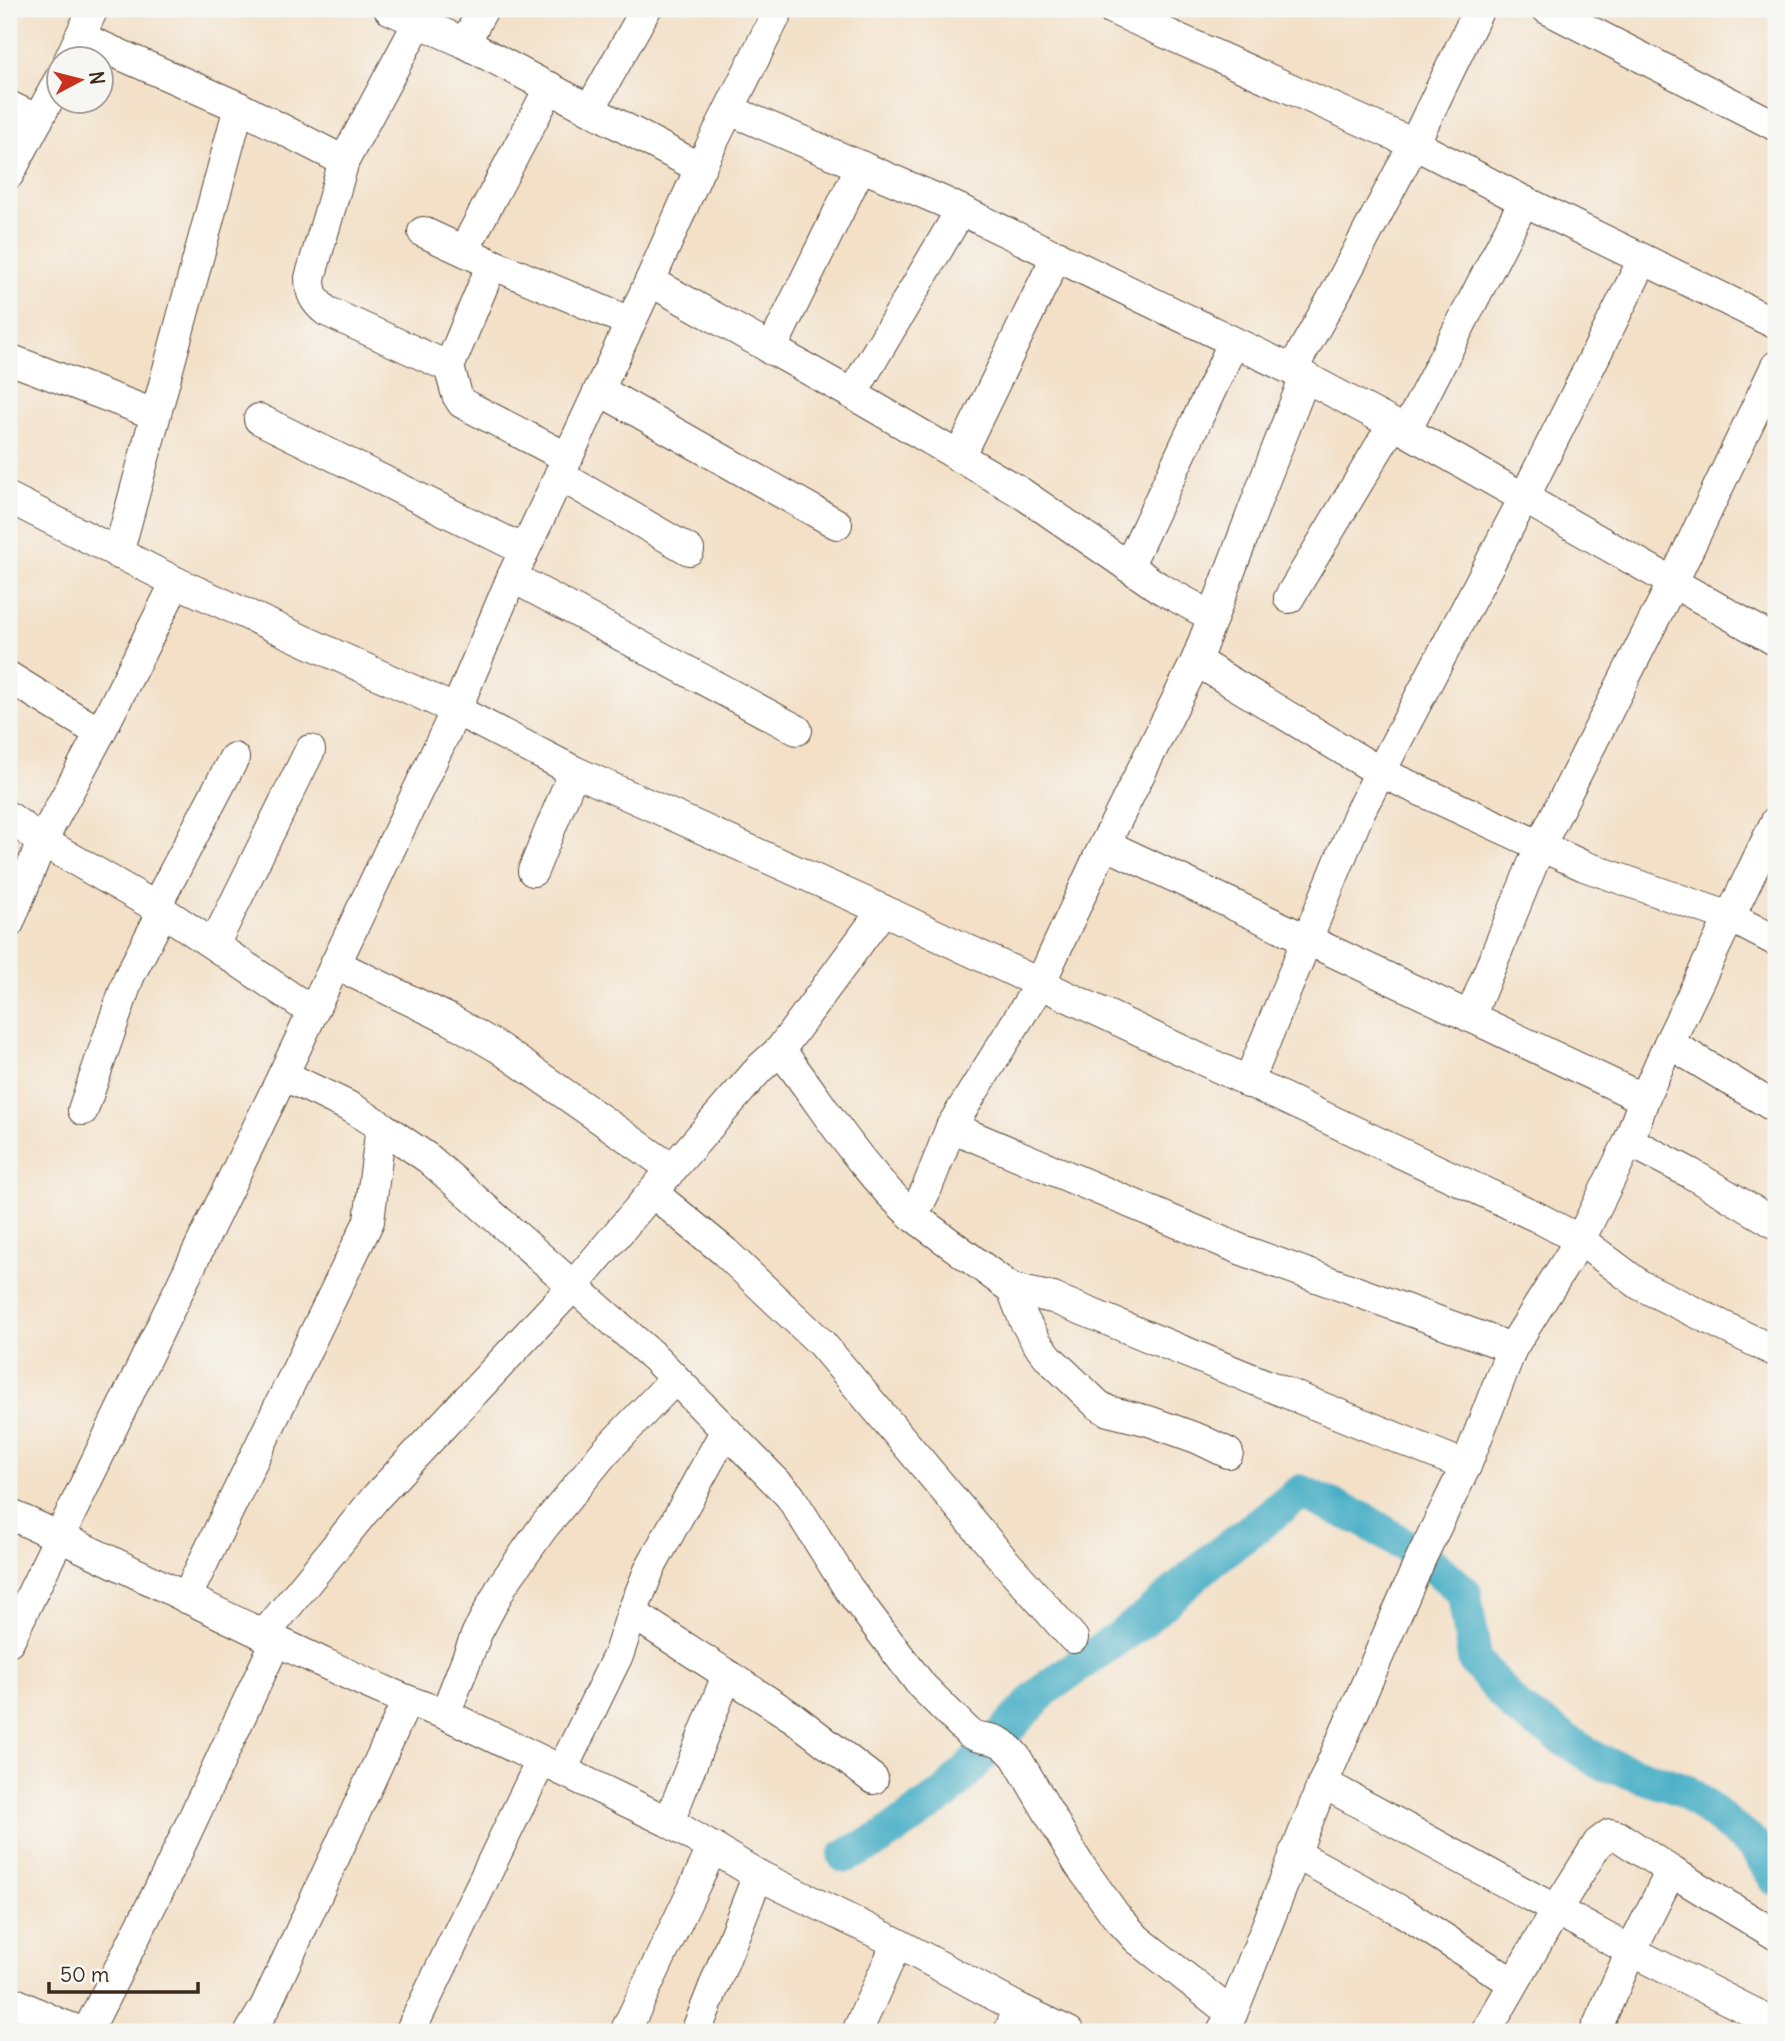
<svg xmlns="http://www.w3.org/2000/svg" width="1785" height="2041" viewBox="0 0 1785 2041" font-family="Delius,sans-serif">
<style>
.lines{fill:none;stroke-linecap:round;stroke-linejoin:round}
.river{stroke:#45adc5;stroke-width:35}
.minor-casing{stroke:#574537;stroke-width:32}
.minor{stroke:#fff;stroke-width:30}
</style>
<rect width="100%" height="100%" fill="#f6f6f2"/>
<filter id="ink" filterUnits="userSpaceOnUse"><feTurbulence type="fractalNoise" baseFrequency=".0143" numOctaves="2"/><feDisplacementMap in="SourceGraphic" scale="14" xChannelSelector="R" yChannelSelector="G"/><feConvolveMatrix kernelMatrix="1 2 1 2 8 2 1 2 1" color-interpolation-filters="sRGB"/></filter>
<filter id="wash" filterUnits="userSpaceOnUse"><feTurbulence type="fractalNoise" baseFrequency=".00686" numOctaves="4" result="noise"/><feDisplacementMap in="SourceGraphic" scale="28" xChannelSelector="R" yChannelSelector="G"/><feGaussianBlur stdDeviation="1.57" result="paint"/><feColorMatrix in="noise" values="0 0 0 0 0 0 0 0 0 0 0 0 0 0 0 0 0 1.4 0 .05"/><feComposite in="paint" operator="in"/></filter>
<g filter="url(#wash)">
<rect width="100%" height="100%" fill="#f3e0c7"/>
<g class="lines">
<path class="river" d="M845,1856L879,1840L946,1793L1045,1689L1142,1621L1212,1560L1301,1492L1364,1520L1422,1556L1464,1592L1475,1661L1517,1709L1600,1762L1684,1790L1754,1845L1776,1879"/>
</g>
</g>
<g filter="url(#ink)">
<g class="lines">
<g class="minor-casing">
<g id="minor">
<path d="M389,9L465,43L700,168"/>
<path d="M1112,9L1414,144L1524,201L1776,324"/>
<path d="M1547,9L1776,126"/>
<path d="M419,21L344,161L310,278C310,293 314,301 326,311L449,367L457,395L462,403L568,458"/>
<path d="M80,37L239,107L344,161"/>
<path d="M465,43L483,9"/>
<path d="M69,60L93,9"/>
<path d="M9,106L38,120"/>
<path d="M590,109L646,9"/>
<path d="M730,110L944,202L1292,370L1406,431L1776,641"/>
<path d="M9,174L60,78"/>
<path d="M423,232L492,264L630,322"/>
<path d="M464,250L550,87"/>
<path d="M650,281L852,394L1020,492L1158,587L1213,617"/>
<path d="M771,350L861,166"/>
<path d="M9,359L154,414"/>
<path d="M449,367L492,264"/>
<path d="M1292,370L1337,290L1414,144L1479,9"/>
<path d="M1305,377L1260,492L1196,661L1097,860L1040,984L951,1127L927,1188L913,1216L1012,1289L1053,1298L1466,1466"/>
<path d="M599,390L837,524"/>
<path d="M852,394L961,210"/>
<path d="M259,419L524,550"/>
<path d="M1406,431L1524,201"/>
<path d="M959,457L1057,255"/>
<path d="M559,475L689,550"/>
<path d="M9,498L176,582L456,710L574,771L883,910L1537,1217L1580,1240L1640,1285L1776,1352"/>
<path d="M118,554L239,107"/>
<path d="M1128,567L1233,343"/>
<path d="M512,577L797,730"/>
<path d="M1289,598L1393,424"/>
<path d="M1196,661L1380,772L1584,866L1730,917L1776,941"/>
<path d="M9,677L100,733"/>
<path d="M9,817L42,841L100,733L176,582"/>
<path d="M1105,844L1644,1099"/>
<path d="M533,871L574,771"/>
<path d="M155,908L234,758"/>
<path d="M9,923L42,841L163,911L313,1012"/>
<path d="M214,945L310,750"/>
<path d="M335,964L451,1020L499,1048L672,1169"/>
<path d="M1470,1017L1540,846L1673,582L1776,366"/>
<path d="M1669,1043L1776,1108"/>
<path d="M780,1050C824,1106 859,1168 913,1216"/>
<path d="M283,1075L352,1108L381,1126L429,1159L656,1359L790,1496L848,1588L922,1686L969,1733C978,1739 988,1737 997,1741C1005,1744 1011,1751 1016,1757L1078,1863L1116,1916L1137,1939L1232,2014"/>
<path d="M1248,1083L1360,811L1524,498L1643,260"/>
<path d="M83,1110L129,977L163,911"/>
<path d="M951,1127L1242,1250L1512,1348"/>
<path d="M1629,1141L1690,1173L1776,1224"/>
<path d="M653,1193L725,1252L821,1343L1002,1558L1073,1638"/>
<path d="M1012,1289L1024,1320L1037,1343L1050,1359L1098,1405L1108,1411L1149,1421L1199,1439L1228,1453"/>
<path d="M9,1514C111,1559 211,1611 313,1658C356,1678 399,1699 445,1714L669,1822L758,1875L897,1943L1018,2008L1069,2032"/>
<path d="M186,1598L369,1221L381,1126"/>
<path d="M632,1613L794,1718L873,1779"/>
<path d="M264,1635L376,1497L574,1285L672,1169L760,1068L780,1050L883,910"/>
<path d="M9,1641L283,1075L456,710L512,577L650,281L700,168L779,9"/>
<path d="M445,1714L477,1633L503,1584L542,1529L604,1453L675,1379"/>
<path d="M562,1770L619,1653L632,1613L650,1568L726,1430"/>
<path d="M1323,1783L1631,1951L1776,2024"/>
<path d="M669,1822L727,1675"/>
<path d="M1294,1853L1403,1912L1513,1983"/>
<path d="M9,2000L58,2023L82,2032"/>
<path d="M87,2032L168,1872L276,1641"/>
<path d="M250,2032L265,2007L407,1701"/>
<path d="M410,2032L541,1761"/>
<path d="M625,2032L713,1847"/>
<path d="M696,2032L758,1875"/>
<path d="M857,2032L897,1943"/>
<path d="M1009,2032L1018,2008"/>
<path d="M1222,2032L1232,2014L1323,1783L1422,1556L1466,1466L1512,1348L1580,1240L1629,1141L1644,1099L1669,1043L1776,821"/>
<path d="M1486,2032L1556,1910L1598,1843L1610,1834L1618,1836L1671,1871L1776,1935"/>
<path d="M1595,2032L1631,1951L1671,1871"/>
</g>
</g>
<use href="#minor" class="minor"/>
</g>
</g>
<rect width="1785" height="2041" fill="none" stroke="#f6f6f2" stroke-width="35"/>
<g transform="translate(80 80) rotate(83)"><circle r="33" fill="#f6f6f2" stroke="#aba49d" stroke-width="2"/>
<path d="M0-5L12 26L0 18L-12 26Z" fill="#c8321e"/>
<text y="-10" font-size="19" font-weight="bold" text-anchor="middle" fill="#3b2a1e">N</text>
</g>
<path d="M49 1982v10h149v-10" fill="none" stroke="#3b2a1e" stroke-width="3.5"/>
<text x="60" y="1982" font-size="21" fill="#3b2a1e" stroke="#f6f6f2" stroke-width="5" paint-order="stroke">50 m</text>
</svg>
